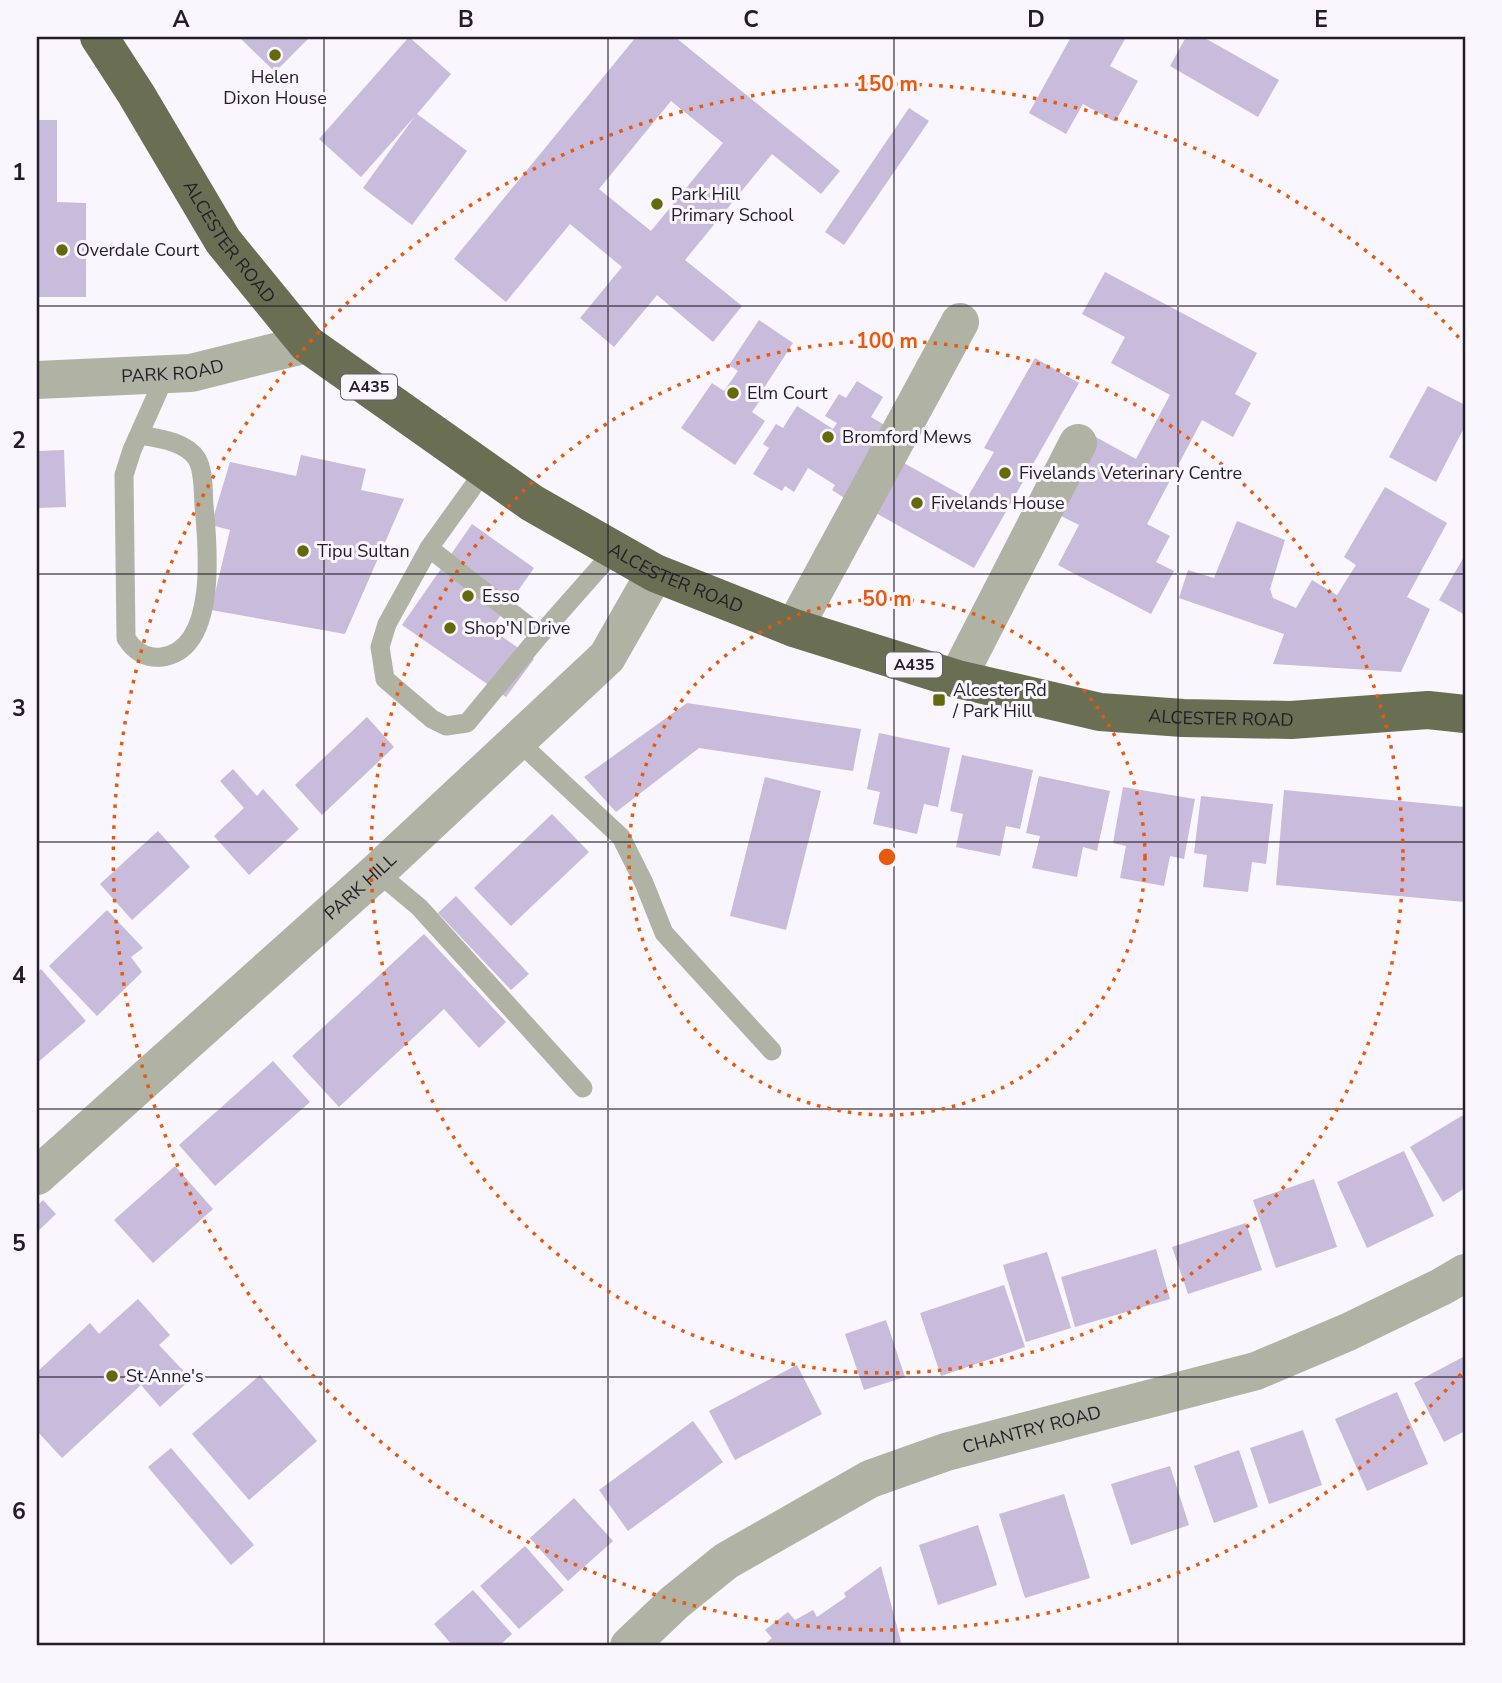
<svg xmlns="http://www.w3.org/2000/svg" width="1502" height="1683" viewBox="0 0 1502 1683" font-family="'Nunito Sans',sans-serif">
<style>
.building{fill:#c8bbdb;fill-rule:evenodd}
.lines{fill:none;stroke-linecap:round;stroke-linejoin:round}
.service{stroke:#b0b2a4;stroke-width:19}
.minor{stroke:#b0b2a4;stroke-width:38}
.trunk{stroke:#6a6e52;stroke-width:38}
.grid{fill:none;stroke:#221d29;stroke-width:2;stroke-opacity:0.55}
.ring{fill:none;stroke:#e8590c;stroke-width:3.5;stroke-dasharray:3.5 7}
.poi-dot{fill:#646a0b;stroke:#f9f6fd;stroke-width:2.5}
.labels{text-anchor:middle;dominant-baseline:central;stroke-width:6;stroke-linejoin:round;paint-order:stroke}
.shield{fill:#f9f6fd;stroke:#625e69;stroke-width:2}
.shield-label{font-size:16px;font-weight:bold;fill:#221d29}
.poi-label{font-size:18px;fill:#221d29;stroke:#f9f6fd;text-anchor:start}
.street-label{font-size:18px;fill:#221d29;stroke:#f9f6fd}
.centre{fill:#e8590c;stroke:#f9f6fd;stroke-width:3.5}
.ring-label{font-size:21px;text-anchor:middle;font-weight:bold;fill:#e8590c;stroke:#f9f6fd;stroke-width:6;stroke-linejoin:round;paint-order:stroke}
.neatline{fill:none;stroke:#221d29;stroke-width:2.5}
.grid-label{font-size:23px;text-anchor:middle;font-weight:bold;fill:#221d29}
</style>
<rect width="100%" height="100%" fill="#f9f6fd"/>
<g class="building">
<path d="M239,37H310L275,72Z"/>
<path d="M409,37L451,74L417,114L467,151L412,225L363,188L415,116L361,177L319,139Z"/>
<path d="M636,37H675L840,171L821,194L772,154L685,260L742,306L713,342L657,295L614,347L580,318L622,267L570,224L506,302L454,259ZM671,101L723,143L651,231L599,189Z"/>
<path d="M1071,37H1126L1110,66L1138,81L1115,122L1083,104L1066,134L1029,113Z"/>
<path d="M1186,37H1203L1279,80L1258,117L1170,66Z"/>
<path d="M909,108L929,121L844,245L825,232Z"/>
<path d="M37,120H57V202L86,203V297H37Z"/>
<path d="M1105,272L1257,353L1235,394L1251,403L1233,437L1202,420L1147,524L1170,536L1156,562L1174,571L1151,614L1058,565L1079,525L1051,511L1092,435L1136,459L1170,395L1111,363L1125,337L1082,314Z"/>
<path d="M759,320L793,343L760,394L763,396L752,412L765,421L735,465L681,428L712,383L724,391L738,371L729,365Z"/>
<path d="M1035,358L1079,383L974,568L874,512L902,462L967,498L994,452L984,448Z"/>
<path d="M857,381L883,397L871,417L893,430L849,501L832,490L835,485L808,468L794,492L785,486L782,491L753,474L769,448L763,444L776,424L783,428L797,406L833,429L837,423L825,416L839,394L846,398Z"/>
<path d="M1428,386L1465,405V426L1436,482L1389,457Z"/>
<path d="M64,450L66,507L37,508V451Z"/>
<path d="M301,455L366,469L361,490L404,499L345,634L211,610L230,530L211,525L230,462L296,476Z"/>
<path d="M1385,487L1447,523L1407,597L1430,609L1401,672L1273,664L1284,634L1179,598L1188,570L1214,578L1237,521L1285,540L1270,589L1273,598L1296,608L1312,580L1337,595L1356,565L1344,557Z"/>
<path d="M472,524L534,568L491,629L534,659L506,697L402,625Z"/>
<path d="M1465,555V615L1439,600Z"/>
<path d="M687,703L861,729L853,771L699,748L616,812L584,777Z"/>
<path d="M367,717L394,747L322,815L295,785Z"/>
<path d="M879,733L950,748L938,807L924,804L917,834L873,824L880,792L867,789Z"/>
<path d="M962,755L1033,770L1020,829L1006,826L1000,856L956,847L963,814L950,811Z"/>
<path d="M233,769L257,796L263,789L299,829L249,875L214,836L244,808L220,781Z"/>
<path d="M1039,776L1110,791L1097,851L1083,847L1077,877L1032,868L1040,836L1026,833Z"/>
<path d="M765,777L821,791L786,930L730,916Z"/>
<path d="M1123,787L1195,799L1184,859L1170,856L1164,886L1120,878L1126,846L1113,843Z"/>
<path d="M1284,790L1465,807V902L1276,885Z"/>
<path d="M1201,796L1273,804L1266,864L1252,862L1248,892L1203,887L1207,855L1194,853Z"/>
<path d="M552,814L589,852L511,926L474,888Z"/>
<path d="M158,831L190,867L132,920L100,884Z"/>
<path d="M456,896L529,974L511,990L438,913Z"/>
<path d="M107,910L143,948L131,957L142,972L97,1016L49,966Z"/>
<path d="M424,934L506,1022L479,1048L444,1009L339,1107L292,1056Z"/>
<path d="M41,969L86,1021L37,1063V973Z"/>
<path d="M273,1061L310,1102L215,1186L179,1145Z"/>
<path d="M1465,1114V1188L1443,1202L1410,1147Z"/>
<path d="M1404,1151L1434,1216L1367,1248L1337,1182Z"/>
<path d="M175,1166L213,1209L153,1263L114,1220Z"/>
<path d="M1314,1179L1337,1247L1276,1268L1253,1200Z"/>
<path d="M43,1200L56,1214L37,1232V1206Z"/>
<path d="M1246,1223L1262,1270L1188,1294L1172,1247Z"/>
<path d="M1156,1249L1170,1299L1075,1327L1061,1277Z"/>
<path d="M1047,1252L1071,1328L1026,1342L1003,1265Z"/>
<path d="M1004,1285L1025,1347L941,1376L920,1313Z"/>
<path d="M138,1299L170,1335L159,1345L191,1379L160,1407L141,1385L62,1458L37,1431V1372L90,1323L99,1334Z"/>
<path d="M886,1320L905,1377L864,1390L845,1334Z"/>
<path d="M1465,1356V1431L1444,1442L1414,1383Z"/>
<path d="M797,1365L822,1414L735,1460L709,1411Z"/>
<path d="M260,1375L317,1441L249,1500L192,1434Z"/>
<path d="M1397,1392L1428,1464L1367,1491L1335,1419Z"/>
<path d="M693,1421L723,1462L628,1531L599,1490Z"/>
<path d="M1303,1430L1322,1485L1269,1504L1250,1448Z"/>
<path d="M171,1448L254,1545L231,1565L148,1467Z"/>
<path d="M1239,1450L1258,1507L1214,1523L1194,1466Z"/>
<path d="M1170,1466L1189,1525L1131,1545L1111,1484Z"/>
<path d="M1064,1494L1090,1578L1025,1598L999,1514Z"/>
<path d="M574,1498L613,1541L568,1581L530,1538Z"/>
<path d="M978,1525L997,1585L938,1605L919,1545Z"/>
<path d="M525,1546L564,1590L519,1629L480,1586Z"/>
<path d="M881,1566L901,1642L895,1646H763L772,1638L765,1630L788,1612L795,1620L813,1610L817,1617L846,1597L844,1593Z"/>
<path d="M473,1590L512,1634L499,1646H453L434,1624Z"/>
</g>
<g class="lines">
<g class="service">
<path d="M139,435C156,438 186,441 197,459C204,471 203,492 204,506C208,546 218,649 162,657C146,659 134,651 126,638L124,475L132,450L166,374"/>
<path d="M485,470L429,548L540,635L615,550"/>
<path d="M429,548L387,624L380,647L385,679L432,719L446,726L467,723L540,635"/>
<path d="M518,741L621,837L644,883L664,933L772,1051"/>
<path d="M377,872L419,907L583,1088"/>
</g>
<g class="minor">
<path id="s1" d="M37,380L191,373L307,344"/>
<path d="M794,628L960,322"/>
<path d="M957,679L1078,443"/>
<path id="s2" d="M37,1176L377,872L607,657L655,573"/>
<path id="s3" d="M629,1646L674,1603L726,1561L870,1479L946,1452L1256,1371L1348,1332L1441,1287L1465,1273"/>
</g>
<path class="trunk" id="s4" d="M99,37L136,94L223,241L307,344L532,503L655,573L794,628L957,679L1100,712L1183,718L1291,720L1428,710L1465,714"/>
</g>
<path class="grid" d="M324,37V1646M608,37V1646M894,37V1646M1178,37V1646M37,306H1465M37,574H1465M37,842H1465M37,1109H1465M37,1377H1465"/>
<g class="ring">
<circle cx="887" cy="857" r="258"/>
<circle cx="887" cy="857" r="516"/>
<path d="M1461 1374A773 773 0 1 1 1461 340"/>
</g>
<g class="poi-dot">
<circle cx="275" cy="55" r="7"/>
<circle cx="657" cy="204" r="7"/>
<circle cx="62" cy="250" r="7"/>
<circle cx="733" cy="393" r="7"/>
<circle cx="828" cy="437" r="7"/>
<circle cx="1005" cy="473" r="7"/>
<circle cx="917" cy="503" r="7"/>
<circle cx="303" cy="551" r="7"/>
<circle cx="468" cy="596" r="7"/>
<circle cx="450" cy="628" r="7"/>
<rect x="932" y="693" width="14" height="14" rx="3.5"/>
<circle cx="112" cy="1376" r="7"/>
</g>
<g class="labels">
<g class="shield">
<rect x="341" y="374.5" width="56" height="25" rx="5"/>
<rect x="886" y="652.5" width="56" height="25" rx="5"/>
</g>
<g class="shield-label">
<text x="369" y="387">A435</text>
<text x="914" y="665">A435</text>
</g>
<g class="poi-label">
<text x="275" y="77" text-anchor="middle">Helen<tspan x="275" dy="21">Dixon House</tspan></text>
<text x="671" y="194">Park Hill<tspan x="671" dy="21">Primary School</tspan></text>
<text x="76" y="250">Overdale Court</text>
<text x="747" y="393">Elm Court</text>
<text x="842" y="437">Bromford Mews</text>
<text x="1019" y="473">Fivelands Veterinary Centre</text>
<text x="931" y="503">Fivelands House</text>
<text x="317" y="551">Tipu Sultan</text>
<text x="482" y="596">Esso</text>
<text x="464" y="628">Shop'N Drive</text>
<text x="953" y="690">Alcester Rd<tspan x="953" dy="21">/ Park Hill</tspan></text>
<text x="126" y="1376">St Anne's</text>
</g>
<g class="street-label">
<text stroke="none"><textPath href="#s4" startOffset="243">ALCESTER ROAD</textPath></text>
<text stroke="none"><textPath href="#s1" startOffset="136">PARK ROAD</textPath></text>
<text stroke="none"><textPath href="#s4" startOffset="810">ALCESTER ROAD</textPath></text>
<text stroke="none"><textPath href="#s4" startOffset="1377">ALCESTER ROAD</textPath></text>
<text stroke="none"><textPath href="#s2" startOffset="434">PARK HILL</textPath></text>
<text stroke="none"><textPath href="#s3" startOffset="464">CHANTRY ROAD</textPath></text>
</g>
</g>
<circle cx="887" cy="857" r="10" class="centre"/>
<g class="ring-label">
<text x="887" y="91">150 m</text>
<text x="887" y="348">100 m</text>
<text x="887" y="606">50 m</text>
</g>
<rect width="1502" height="1683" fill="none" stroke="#f9f6fd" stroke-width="77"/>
<rect x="38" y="38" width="1426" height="1606" class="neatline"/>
<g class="grid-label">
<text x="181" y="27">A</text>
<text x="466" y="27">B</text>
<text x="751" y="27">C</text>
<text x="1036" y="27">D</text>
<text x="1321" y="27">E</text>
<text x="19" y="180">1</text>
<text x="19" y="448">2</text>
<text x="19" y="716">3</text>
<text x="19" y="983">4</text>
<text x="19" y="1251">5</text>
<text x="19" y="1519">6</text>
</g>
</svg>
